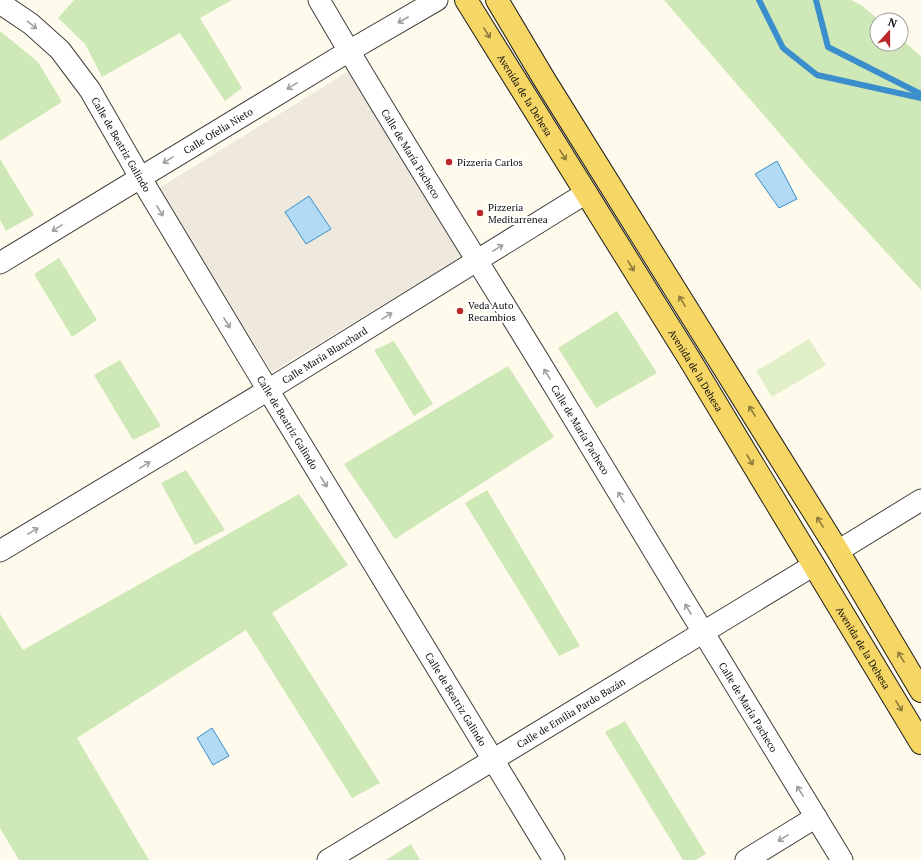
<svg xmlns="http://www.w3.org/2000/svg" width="921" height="860" viewBox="0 0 921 860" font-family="'PT Serif',serif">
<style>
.green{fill:#cfe8b7}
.pitch{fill:#e1efc8}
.plaza{fill:#eee9dc}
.water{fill:#b2daf5;stroke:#3a8ecb}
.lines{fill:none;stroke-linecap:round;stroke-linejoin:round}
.stream{stroke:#3a8ecb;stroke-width:6}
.minor-casing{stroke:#3f3f3f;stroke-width:23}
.major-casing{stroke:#1d1d1d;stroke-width:24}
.minor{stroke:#fff;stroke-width:21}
.major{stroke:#f6d664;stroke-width:22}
.oneway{stroke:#9e9e9e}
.oneway2{stroke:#8d7b3c}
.poi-dot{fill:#ba272b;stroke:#fff;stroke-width:1.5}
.labels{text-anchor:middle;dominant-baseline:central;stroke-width:4;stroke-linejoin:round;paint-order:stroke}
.street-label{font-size:10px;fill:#0c0c0c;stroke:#fff}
.poi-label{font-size:10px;fill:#0c0c0c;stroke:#fff;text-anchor:start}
</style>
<rect width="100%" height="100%" fill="#fffbec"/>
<g class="green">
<path d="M74,0H232L200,18L242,88L225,101L180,33L102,77L85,44L58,18Z"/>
<path d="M664,0H851L861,5L879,20H877V44H901V39L921,56V290L818,178Z"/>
<path d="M0,31L38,62L62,102L0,141Z"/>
<path d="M0,159L34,215L6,231L0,220Z"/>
<path d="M59,258L97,320L72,337L34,274Z"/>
<path d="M617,311L657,373L596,408L558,348Z"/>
<path d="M394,341L433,404L414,416L374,350Z"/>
<path d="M120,360L161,426L133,440L94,375Z"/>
<path d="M508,366L554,437L395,539L344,464Z"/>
<path d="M186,470L225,530L195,545L161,483Z"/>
<path d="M487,490L580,646L559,656L465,503Z"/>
<path d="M299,494L348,565L272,613L380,783L352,798L246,630L77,738L149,860H19L0,828V614L23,650Z"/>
<path d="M625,721L706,854L695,860H683L605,732Z"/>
<path d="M411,844L420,860H386Z"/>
</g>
<path class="pitch" d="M809,339L826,365L772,397L756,371Z"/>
<path class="plaza" d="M349,71L463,256L272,372L159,188Z"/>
<g class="water">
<path d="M777,161L797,199L779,208L755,174Z"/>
<path d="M309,196L331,229L306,244L285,212Z"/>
<path d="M212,728L229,756L213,765L197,738Z"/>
</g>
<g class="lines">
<g class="stream">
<path d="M759,0L783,48L817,75L921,98"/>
<path d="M816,0L828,47L921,94"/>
</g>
<g class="minor-casing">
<g id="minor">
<path id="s1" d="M319,0C395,131 477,259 556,389C651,546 746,704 842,860"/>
<path id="s2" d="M0,3L31,24L60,50L90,90L140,177L268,390L554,860"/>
<path id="s3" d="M0,263L349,51L437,0"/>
<path id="s4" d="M0,551L268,390L586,193"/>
<path d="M838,551L921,500"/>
<path id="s5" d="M328,860L814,565"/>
<path d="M746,860L816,817"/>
</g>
</g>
<g class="major-casing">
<g id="major">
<path id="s6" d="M466,0L690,360L921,743"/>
<path d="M497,0L544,79L838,551L921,691"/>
</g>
</g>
<use href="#minor" class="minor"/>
<use href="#major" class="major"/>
</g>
<defs><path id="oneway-shaft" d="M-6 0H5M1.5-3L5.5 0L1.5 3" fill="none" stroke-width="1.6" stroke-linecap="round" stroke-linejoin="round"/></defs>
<g class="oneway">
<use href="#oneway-shaft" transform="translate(403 20) rotate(150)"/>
<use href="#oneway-shaft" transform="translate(32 25) rotate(39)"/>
<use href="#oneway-shaft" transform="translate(292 86) rotate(149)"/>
<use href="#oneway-shaft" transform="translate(168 160) rotate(149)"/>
<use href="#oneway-shaft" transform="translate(160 211) rotate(59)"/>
<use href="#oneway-shaft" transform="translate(57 228) rotate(148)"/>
<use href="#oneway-shaft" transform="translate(498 248) rotate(-32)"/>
<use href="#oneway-shaft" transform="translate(387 316) rotate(-32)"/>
<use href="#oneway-shaft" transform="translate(227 323) rotate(59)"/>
<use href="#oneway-shaft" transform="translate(547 374) rotate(-122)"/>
<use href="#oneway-shaft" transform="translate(145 465) rotate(-31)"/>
<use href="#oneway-shaft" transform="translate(324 482) rotate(58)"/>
<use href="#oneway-shaft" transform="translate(621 497) rotate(-121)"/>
<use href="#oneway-shaft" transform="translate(33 531) rotate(-31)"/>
<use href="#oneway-shaft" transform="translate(688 609) rotate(-121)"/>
<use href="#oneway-shaft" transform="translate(800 791) rotate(-122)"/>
<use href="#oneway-shaft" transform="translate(783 838) rotate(149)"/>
</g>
<g class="oneway2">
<use href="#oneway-shaft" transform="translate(487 33) rotate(58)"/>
<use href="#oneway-shaft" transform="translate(563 155) rotate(58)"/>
<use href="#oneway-shaft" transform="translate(631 266) rotate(59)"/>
<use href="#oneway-shaft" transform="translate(682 301) rotate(-122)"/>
<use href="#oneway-shaft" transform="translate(752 411) rotate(-122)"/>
<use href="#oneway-shaft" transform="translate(750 460) rotate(59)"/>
<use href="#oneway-shaft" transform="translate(820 522) rotate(-122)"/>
<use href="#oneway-shaft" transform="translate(901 657) rotate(-121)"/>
<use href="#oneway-shaft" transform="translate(899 706) rotate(59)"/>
</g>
<g class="poi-dot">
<circle cx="449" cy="162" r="4"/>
<circle cx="480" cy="213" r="4"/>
<circle cx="460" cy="311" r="4"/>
</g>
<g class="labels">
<g class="street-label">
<text stroke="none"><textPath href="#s6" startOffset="112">Avenida de la Dehesa</textPath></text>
<text stroke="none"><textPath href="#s3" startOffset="255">Calle Ofelia Nieto</textPath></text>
<text stroke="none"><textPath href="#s2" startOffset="189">Calle de Beatriz Galindo</textPath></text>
<text stroke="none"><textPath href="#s1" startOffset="179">Calle de María Pacheco</textPath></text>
<text stroke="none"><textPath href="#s4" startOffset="379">Calle María Blanchard</textPath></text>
<text stroke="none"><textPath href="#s6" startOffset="436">Avenida de la Dehesa</textPath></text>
<text stroke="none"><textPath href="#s2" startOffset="513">Calle de Beatriz Galindo</textPath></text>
<text stroke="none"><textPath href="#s1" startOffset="503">Calle de María Pacheco</textPath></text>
<text stroke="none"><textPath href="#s6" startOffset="760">Avenida de la Dehesa</textPath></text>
<text stroke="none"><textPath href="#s2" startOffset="837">Calle de Beatriz Galindo</textPath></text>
<text stroke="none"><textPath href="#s1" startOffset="827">Calle de María Pacheco</textPath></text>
<text stroke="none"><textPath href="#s5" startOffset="284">Calle de Emilia Pardo Bazán</textPath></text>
</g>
<g class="poi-label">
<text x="457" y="162">Pizzeria Carlos</text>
<text x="488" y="207">Pizzeria<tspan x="488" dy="12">Meditarrenea</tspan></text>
<text x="468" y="305">Veda Auto<tspan x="468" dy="12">Recambios</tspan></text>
</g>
</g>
<g transform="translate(889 32) rotate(21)"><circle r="19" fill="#ffffff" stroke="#9e9e9e"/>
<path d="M0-3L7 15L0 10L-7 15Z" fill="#ba272b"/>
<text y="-6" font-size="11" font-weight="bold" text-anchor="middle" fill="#0c0c0c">N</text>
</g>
</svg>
